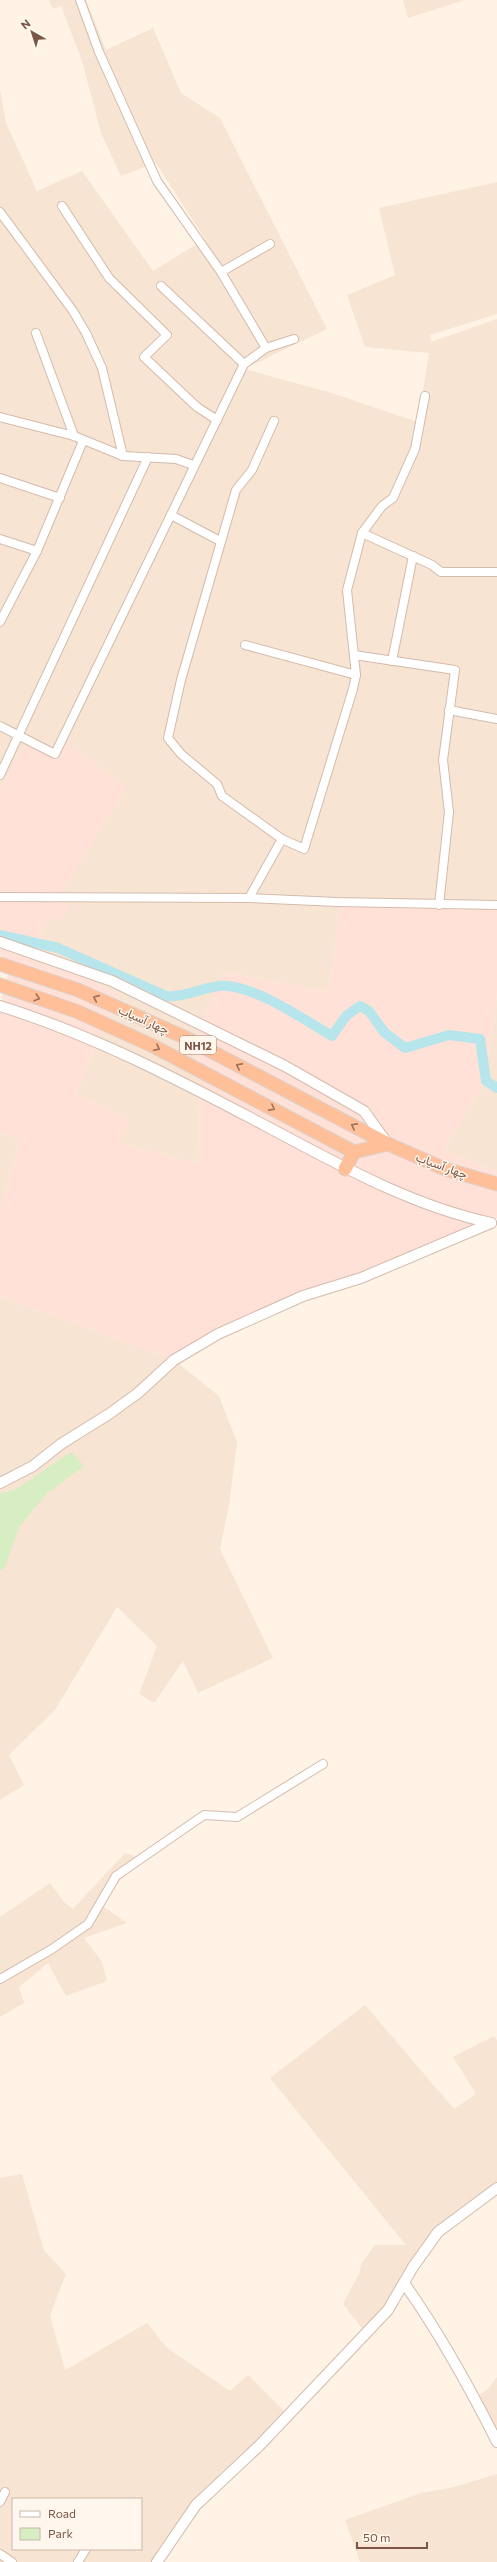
<svg xmlns="http://www.w3.org/2000/svg" width="497" height="2562" viewBox="0 0 497 2562" font-family="Commissioner,Vazirmatn,sans-serif">
<style>
.residential{fill:#f7e4d2;fill-rule:evenodd}
.commercial{fill:#ffe1d8}
.green{fill:#d6eec1}
.lines{fill:none;stroke-linecap:round;stroke-linejoin:round}
.canal{stroke:#b6e6eb;stroke-width:10}
.minor-casing{stroke:#d4bbac;stroke-width:10}
.tertiary-casing{stroke:#d4bbac;stroke-width:12}
.trunk-casing{stroke:#ddd3cf;stroke-width:15}
.minor{stroke:#fff;stroke-width:8}
.tertiary{stroke:#fff;stroke-width:10}
.trunk{stroke:#ffbf98;stroke-width:13}
.oneway{stroke:#9c705a}
.labels{text-anchor:middle;dominant-baseline:central;stroke-width:3;stroke-linejoin:round;paint-order:stroke}
.shield{fill:#fff7ed;stroke:#a38678;stroke-width:1}
.shield-label{font-size:11px;font-weight:bold;fill:#7b5646}
.street-label{font-size:12px;fill:#7b5646;stroke:#fff7ed}
</style>
<rect width="100%" height="100%" fill="#fff3e5"/>
<g class="residential">
<path d="M49,0H86L106,50L153,28L181,93L220,118L327,329L244,369L332,393L418,422L429,353L365,347L347,295L395,275L379,208L497,182V314L430,335L431,342L497,319V910L340,907L329,992L224,972L197,1032L199,1164L116,1142L129,1120L75,1094L120,993L31,957L50,915L63,920L59,896L70,745H50L27,741L0,790V90L6,123L37,191L82,171L153,271L205,239L156,163L121,176L101,133L82,61L61,6L53,9Z"/>
<path d="M403,0H465L408,18Z"/>
<path d="M497,995V1172L443,1150L484,1085Z"/>
<path d="M0,1132L21,1139L0,1210Z"/>
<path d="M0,1296L174,1360L219,1396L237,1442L229,1505L220,1549L273,1658L198,1693L183,1661L154,1703L139,1694L157,1646L117,1607L55,1710L9,1755L24,1785L0,1800Z"/>
<path d="M125,1853L138,1857L101,1905L127,1923L84,1938L102,1962L107,1981L66,1996L48,1963L19,1987L24,2003L0,2017V1917L50,1883L64,1902L73,1909Z"/>
<path d="M365,2005L454,2109L476,2094L453,2057L494,2036L497,2040V2188L438,2232L366,2333L343,2304L359,2274L361,2264L375,2245H406L270,2078Z"/>
<path d="M22,2174L44,2250L66,2274L50,2315L65,2370L147,2323L166,2347L230,2391L248,2375L288,2415L221,2472L162,2562H0V2178ZM13,2499H141V2549H13Z"/>
<path d="M497,2377V2441L475,2398L487,2390Z"/>
<path d="M497,2474V2562H360L345,2520L421,2493L454,2487Z"/>
</g>
<path class="commercial" d="M27,741L50,745H70L127,787L59,896L69,902L63,920L50,916L31,956L120,993L75,1094L130,1120L117,1142L199,1164L197,1032L224,972L329,992L340,907L497,910V995L484,1085L443,1150L497,1172V1218L491,1223L303,1296L174,1360L0,1296V1210L21,1139L0,1132V1005L11,963L0,955V790Z"/>
<path class="green" d="M71,1452L84,1466L47,1493L19,1527L5,1567L0,1571V1493L15,1490Z"/>
<g class="lines">
<path class="canal" d="M0,935L58,948L166,996C188,998 208,984 227,986C258,988 305,1020 332,1036L346,1016L360,1006L369,1011L384,1032L405,1048L449,1035L480,1039L486,1081L497,1088"/>
<g class="minor-casing">
<g id="minor">
<path d="M80,0L99,52L157,181L221,272L266,348"/>
<path d="M62,206L109,278L167,335L144,357L197,407L217,420"/>
<path d="M0,212L73,311L86,333L102,368L123,456"/>
<path d="M221,272L270,244"/>
<path d="M161,286L244,364"/>
<path d="M36,333L74,436"/>
<path d="M0,417L74,436L123,456L176,459L193,465"/>
<path d="M274,421L252,470L236,490L181,680L168,738L181,754L217,784L222,796L282,839L304,849L353,689L356,675L347,590L362,533L382,506L393,498L415,449L425,396"/>
<path d="M0,478L60,498"/>
<path d="M171,515L220,541"/>
<path d="M362,533L432,565L441,572H497"/>
<path d="M0,539L37,551"/>
<path d="M0,622L37,551L83,441"/>
<path d="M245,645L356,675"/>
<path d="M354,655L455,670L443,760L449,812L439,905"/>
<path d="M392,661L413,556"/>
<path d="M449,710L497,719"/>
<path d="M0,726L55,754L244,364L266,348L294,339"/>
<path d="M0,775L148,457"/>
<path d="M0,897L249,898L337,902L497,905"/>
<path d="M249,898L282,839"/>
<path d="M0,1979L52,1949L88,1924L116,1876L204,1815L237,1817L323,1764"/>
<path d="M0,2502L5,2492"/>
<path d="M0,2554L12,2562"/>
<path d="M78,2562L86,2549"/>
</g>
</g>
<g class="tertiary-casing">
<g id="tertiary">
<path d="M0,942L112,981L285,1066L364,1111L387,1143"/>
<path d="M0,1006C93,1035 179,1080 264,1125C338,1164 409,1205 491,1223"/>
<path d="M0,1483L33,1466L61,1444L109,1414L138,1393L174,1360L218,1334L303,1296L361,1278L491,1223"/>
<path d="M404,2283C440,2334 469,2386 497,2442"/>
<path d="M157,2562L196,2505L259,2446L388,2310L413,2267L438,2232L497,2188"/>
</g>
</g>
<g class="trunk-casing">
<g id="trunk">
<path d="M0,964L78,990L184,1037L388,1144L445,1169L497,1184"/>
<path d="M0,985L76,1011L153,1046L354,1152L388,1144"/>
<path d="M345,1169L354,1152"/>
</g>
</g>
<use href="#minor" class="minor"/>
<use href="#tertiary" class="tertiary"/>
<use href="#trunk" class="trunk"/>
</g>
<defs><path id="oneway-chevron" d="M-2-3.5L2.5 0L-2 3.5" fill="none" stroke-width="1.6" stroke-linecap="round" stroke-linejoin="round"/></defs>
<g class="oneway">
<use href="#oneway-chevron" transform="translate(37 998) rotate(19)"/>
<use href="#oneway-chevron" transform="translate(96 998) rotate(-156)"/>
<use href="#oneway-chevron" transform="translate(157 1048) rotate(27)"/>
<use href="#oneway-chevron" transform="translate(239 1066) rotate(-152)"/>
<use href="#oneway-chevron" transform="translate(272 1108) rotate(28)"/>
<use href="#oneway-chevron" transform="translate(354 1126) rotate(-152)"/>
</g>
<g class="labels">
<rect class="shield" x="180" y="1036" width="36" height="18" rx="3"/>
<g class="shield-label">
<text x="198" y="1045">NH12</text>
</g>
<g class="street-label">
<text transform="translate(144 1019) rotate(24)">چهار آسیاب</text>
<text transform="translate(442 1165) rotate(20)">چهار آسیاب</text>
</g>
</g>
<rect x="12" y="2498" width="130" height="52" fill="#fff7ed" stroke="#cab7aa"/>
<rect x="20" y="2511" width="20" height="6" fill="#ffffff" stroke="#cab7aa"/>
<text x="48" y="2518" font-size="12" fill="#7b5646">Road</text>
<rect x="20" y="2528" width="20" height="12" fill="#d6eec1" stroke="#cab7aa"/>
<text x="48" y="2538" font-size="12" fill="#7b5646">Park</text>
<g transform="translate(32 32) rotate(321)" stroke="#fff7ed" stroke-width="3" paint-order="stroke">
<path d="M0-3L7 15L0 10L-7 15Z" fill="#7b5646"/>
<text y="-6" font-size="11" font-weight="bold" text-anchor="middle" fill="#7b5646">N</text>
</g>
<path d="M357 2542v6h70v-6" fill="none" stroke="#7b5646" stroke-width="2"/>
<text x="363" y="2542" font-size="12" fill="#7b5646" stroke="#fff7ed" stroke-width="3" paint-order="stroke">50 m</text>
</svg>
